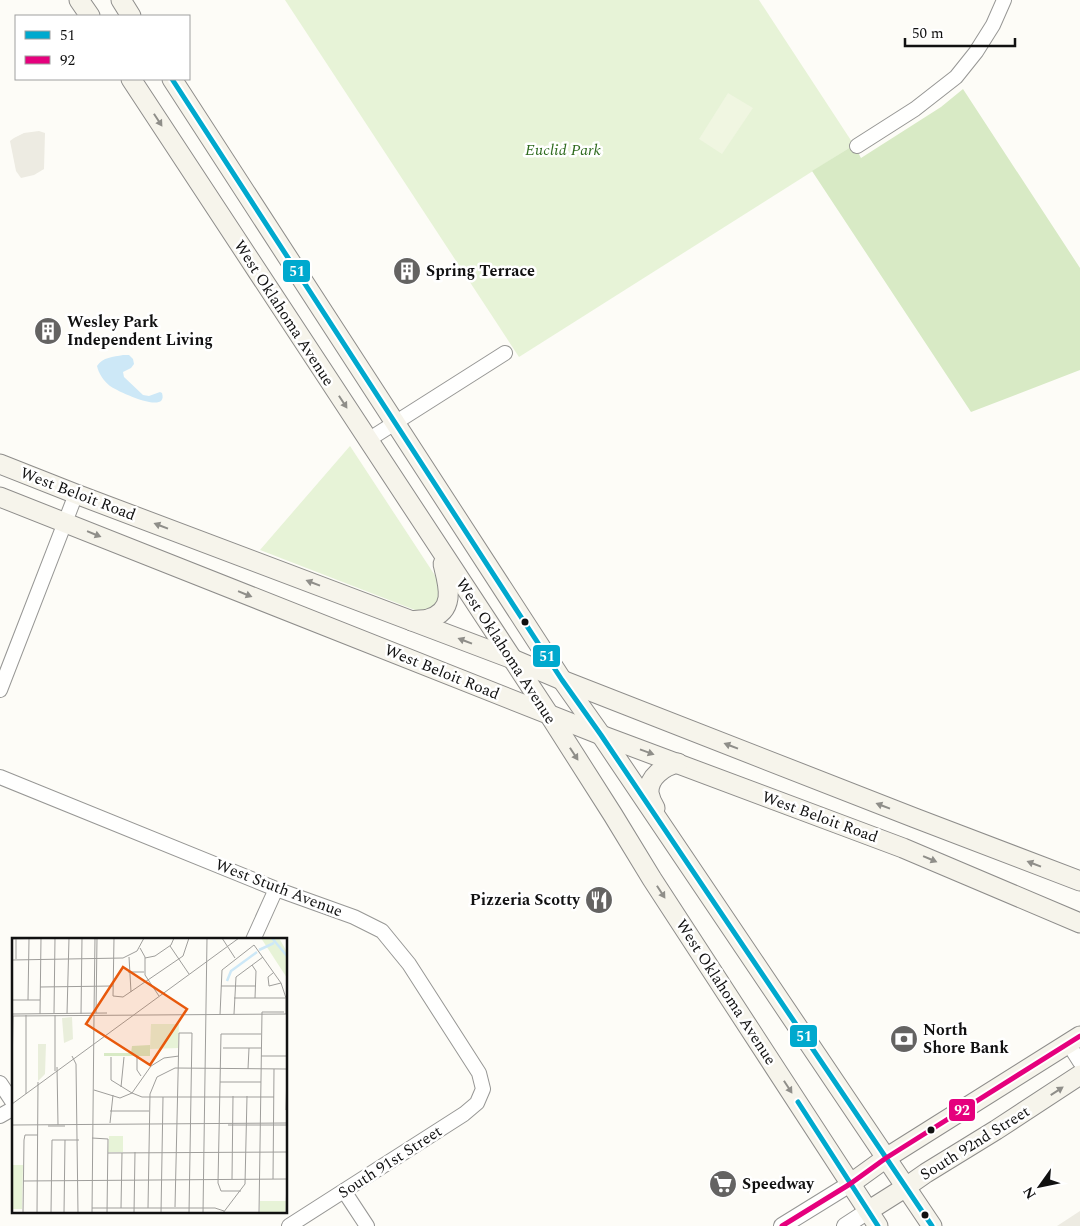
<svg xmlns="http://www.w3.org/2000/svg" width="1080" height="1226" viewBox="0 0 1080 1226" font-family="Spectral,serif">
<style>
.green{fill:#e7f3d7}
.forest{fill:#d8eac5}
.pitch{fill:#f0f6e1}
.plaza{fill:#edebe2}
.water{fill:#cde8f7}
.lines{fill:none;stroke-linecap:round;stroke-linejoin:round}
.minor-casing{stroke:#979795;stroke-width:16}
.tertiary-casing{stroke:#979795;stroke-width:18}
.secondary-casing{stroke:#8e8d8b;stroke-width:21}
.minor{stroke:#fffffe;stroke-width:14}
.tertiary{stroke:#fffffe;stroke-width:16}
.secondary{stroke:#f6f4eb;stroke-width:19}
.bus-1-casing{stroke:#fff;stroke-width:9}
.bus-2-casing{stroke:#fff;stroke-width:9}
.bus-1{stroke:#00a9ce;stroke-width:5}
.bus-2{stroke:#e5007d;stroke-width:5}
.oneway{fill:#8f8e89}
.bus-dot{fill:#111;stroke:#fff;stroke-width:2}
.labels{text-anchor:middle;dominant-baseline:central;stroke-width:5;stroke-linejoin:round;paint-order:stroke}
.park-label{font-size:16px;font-style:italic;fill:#2f6b1f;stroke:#fff}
.poi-label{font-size:16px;font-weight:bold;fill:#111;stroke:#fff;text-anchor:start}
.street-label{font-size:16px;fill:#111;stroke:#fff}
.inset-river{fill:none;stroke:#cde8f7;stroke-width:2.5}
.inset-road{fill:none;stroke:#9f9e9b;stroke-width:1}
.view{fill:#e8590c;fill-opacity:0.15;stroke:#e8590c;stroke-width:2.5}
.inset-edge{fill:none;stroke:#111;stroke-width:2.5}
.line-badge{stroke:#fff;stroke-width:2}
.badge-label{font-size:14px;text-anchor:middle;font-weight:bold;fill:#fff}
</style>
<rect width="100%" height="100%" fill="#fdfcf7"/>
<g class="green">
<path d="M285,0H759L854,145L519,357Z"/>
<path d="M350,446L438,580C439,583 441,588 441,591C441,606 427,612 415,610L260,550Z"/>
</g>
<path class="forest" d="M963,89L1080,268V370L971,412L812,171L854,145L861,158L941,107Z"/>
<path class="pitch" d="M728,93L753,108L722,154L699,139Z"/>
<g class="plaza">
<path d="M39,131L45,133L44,169L34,175L21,178L16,171L10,141L14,138L24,133Z"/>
<path d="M1080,1211V1226H1057Z"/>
</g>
<path class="water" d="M123,355H129L133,359L134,364L131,368L123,372L124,377L143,395L149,396L160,392L162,393C169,416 117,391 110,386C103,380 99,374 97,366C103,357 113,357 123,355Z"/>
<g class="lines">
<g class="minor-casing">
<g id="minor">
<path d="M857,146L915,109L956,77L976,52L993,25L1004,0"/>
<path d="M368,440L505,353"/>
<path d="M0,690L76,494"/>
<path d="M0,777L276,889L354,917L382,931L409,964L479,1073L483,1089L477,1103L464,1114L289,1226"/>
<path d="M253,940L276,889"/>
<path d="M1068,1043L1080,1062"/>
<path d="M0,1083L14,1104"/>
<path d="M0,1116L14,1108"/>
<path d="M344,1191L367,1226"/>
</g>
</g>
<g class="tertiary-casing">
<g id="tertiary">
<path d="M782,1226L850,1184"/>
<path d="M845,1226L868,1211"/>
</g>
</g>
<g class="secondary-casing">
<g id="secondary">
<path d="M79,0L90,16"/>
<path d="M121,0L131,16"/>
<path d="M131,79L548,713L613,815L652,879L878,1226"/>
<path d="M172,79L562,680L601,735L932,1226"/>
<path d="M0,464L76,494L510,658L562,680L915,818L1080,881"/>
<path d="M0,497L601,735L903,848L1080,923"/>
<path d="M412,621C417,620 423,620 428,619C457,611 448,584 443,564"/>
<path d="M655,808C652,803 650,798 649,793C648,777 664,766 678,763"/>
<path d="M850,1184L886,1158L1080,1036"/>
<path d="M868,1211L906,1187L926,1173L996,1130L1080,1075"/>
</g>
</g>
<use href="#minor" class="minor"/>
<use href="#tertiary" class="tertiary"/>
<use href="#secondary" class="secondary"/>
<g class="bus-1-casing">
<g id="bus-1">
<path d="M172,79L562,680L601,735L932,1226"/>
<path d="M798,1102L878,1226"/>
</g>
</g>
<g class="bus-2-casing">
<path id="bus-2" d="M782,1226L850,1184L886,1158L1080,1036"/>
</g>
<use href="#bus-1" class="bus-1"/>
<use href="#bus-2" class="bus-2"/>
</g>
<defs><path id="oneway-solid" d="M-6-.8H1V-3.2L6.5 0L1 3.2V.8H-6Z" transform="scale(1.25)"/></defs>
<g class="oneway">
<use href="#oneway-solid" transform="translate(158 120) rotate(57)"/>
<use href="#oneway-solid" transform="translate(343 402) rotate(57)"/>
<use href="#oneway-solid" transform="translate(161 526) rotate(-159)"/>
<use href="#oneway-solid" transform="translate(94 534) rotate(22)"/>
<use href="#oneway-solid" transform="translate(313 583) rotate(-159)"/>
<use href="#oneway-solid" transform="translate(245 594) rotate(22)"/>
<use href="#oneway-solid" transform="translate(465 641) rotate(-159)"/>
<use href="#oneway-solid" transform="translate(731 746) rotate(-159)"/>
<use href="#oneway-solid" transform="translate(647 752) rotate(20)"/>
<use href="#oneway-solid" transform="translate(574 754) rotate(57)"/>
<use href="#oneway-solid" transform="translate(883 806) rotate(-159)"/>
<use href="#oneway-solid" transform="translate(930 859) rotate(23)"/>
<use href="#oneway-solid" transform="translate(1034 864) rotate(-159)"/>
<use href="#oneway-solid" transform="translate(661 892) rotate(57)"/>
<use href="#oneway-solid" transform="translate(788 1087) rotate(57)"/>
<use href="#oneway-solid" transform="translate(1057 1091) rotate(-33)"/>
</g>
<defs>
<g id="building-disc" transform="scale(1.4375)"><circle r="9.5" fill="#646362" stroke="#fff"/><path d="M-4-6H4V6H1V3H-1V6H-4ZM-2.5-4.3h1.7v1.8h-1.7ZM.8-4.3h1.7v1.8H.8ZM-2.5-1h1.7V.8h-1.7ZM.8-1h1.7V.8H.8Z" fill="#fff"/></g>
<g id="restaurant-disc" transform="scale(1.4375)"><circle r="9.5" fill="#646362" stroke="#fff"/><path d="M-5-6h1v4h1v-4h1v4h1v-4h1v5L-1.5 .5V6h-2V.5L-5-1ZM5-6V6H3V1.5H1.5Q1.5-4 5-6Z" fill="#fff"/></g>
<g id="bank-disc" transform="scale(1.4375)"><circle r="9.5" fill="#646362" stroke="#fff"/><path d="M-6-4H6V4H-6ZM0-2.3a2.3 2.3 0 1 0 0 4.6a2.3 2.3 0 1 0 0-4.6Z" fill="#fff"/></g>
<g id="supermarket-disc" transform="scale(1.4375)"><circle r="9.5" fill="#646362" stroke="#fff"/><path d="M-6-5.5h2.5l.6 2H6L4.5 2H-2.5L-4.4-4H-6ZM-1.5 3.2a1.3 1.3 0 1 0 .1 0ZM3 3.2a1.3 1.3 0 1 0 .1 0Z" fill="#fff"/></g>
</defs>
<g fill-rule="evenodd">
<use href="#building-disc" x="407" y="271"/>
<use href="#building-disc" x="48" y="331"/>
<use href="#restaurant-disc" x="599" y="900"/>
<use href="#bank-disc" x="904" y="1039"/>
<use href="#supermarket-disc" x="723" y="1184"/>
</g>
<g class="bus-dot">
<circle cx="525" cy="622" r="4.5"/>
<circle cx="931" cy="1130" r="4.5"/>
<circle cx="925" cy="1215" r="4.5"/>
</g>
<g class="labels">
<g class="park-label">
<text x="563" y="150">Euclid Park</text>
</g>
<g class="poi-label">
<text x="426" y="271">Spring Terrace</text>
<text x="67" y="322">Wesley Park<tspan x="67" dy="18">Independent Living</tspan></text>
<text x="580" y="900" text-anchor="end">Pizzeria Scotty</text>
<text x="923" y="1030">North<tspan x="923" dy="18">Shore Bank</tspan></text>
<text x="742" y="1184">Speedway</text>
</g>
<g class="street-label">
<text transform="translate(284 313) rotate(57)">West Oklahoma Avenue</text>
<text transform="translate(78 494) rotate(21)">West Beloit Road</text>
<text transform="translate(506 651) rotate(57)">West Oklahoma Avenue</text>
<text transform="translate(442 672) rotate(22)">West Beloit Road</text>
<text transform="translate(820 817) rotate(20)">West Beloit Road</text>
<text transform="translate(279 888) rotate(21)">West Stuth Avenue</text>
<text transform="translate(726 992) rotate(57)">West Oklahoma Avenue</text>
<text transform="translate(975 1143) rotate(-32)">South 92nd Street</text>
<text transform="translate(390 1162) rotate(-33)">South 91st Street</text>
</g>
</g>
<g transform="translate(12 938)">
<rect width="275" height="275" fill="#fdfcf7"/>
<path d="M249,0H267L275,14V40ZM139,86H167L166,110L138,111ZM97,198H111V214H96ZM0,227H11L10,271H0ZM248,263H274L273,275H248Z" fill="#e7f3d7"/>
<path d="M138,107V118H92V115H119L120,108Z" fill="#d8eac5"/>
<path d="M60,79L61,101L52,105L50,80ZM26,106H34L33,136L26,143Z" fill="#e9eedb"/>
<path class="inset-river" d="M260,0L275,18M247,12L262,5M215,43L219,33L245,14"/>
<path class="inset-road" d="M102,0L101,58L111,59L171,18L177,0M210,0L223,20M0,1L56,0M158,8L177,36M128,10L133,19V37L147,58M117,19L119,54M133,20L143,18L159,7L162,0M4,21V0M0,22L111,20L125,13L132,0M240,27L244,33L243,60M116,34H132M261,35L256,39L257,48L269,45M209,48H244M28,49L101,48M222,60H274M0,62H28M16,62L17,1M42,75L43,0M82,75L83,0M84,75L85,0M0,76L95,75M28,76L29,0M55,76L57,0M69,76L70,0M222,76L224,39L251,19M43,77V133M208,77L210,32L242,7L269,45L274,60V76M0,78L275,76M211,110H249M60,118L64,126L66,275M249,118H275M99,119V142L120,155L139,128L152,120L167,118M125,119V132L129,138M45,129L46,187M236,131L237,110M0,137L1,78M208,144H249M109,149L112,119M82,152L108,160L120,155L130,159H262M14,156V77M0,166L227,0M274,172L275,134M98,173H137M98,185L101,157M0,187L275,185M216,187H275M36,188H53M80,200L96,201L95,275M96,215L275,214M220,241L221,158M261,241L262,131M11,243L275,241M229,253H209L206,245L209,96H249M163,269L167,95H180M80,270H203L212,273M109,270L110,215M136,270L138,156L145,139L163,130L275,131M11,275L12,202L13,197H26M25,275L26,144M39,275L40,202H67M52,275L53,202M80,275L82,77M122,275L123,214M149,275L151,159M177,275L180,95M191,275L195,0M211,275L233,246L235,158M247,275L250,74H272M274,275L275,237"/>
<path class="view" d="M111,29L175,71L138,127L74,86Z"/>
<rect width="275" height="275" class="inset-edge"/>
</g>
<g class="line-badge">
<rect x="282" y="259" width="29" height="24" rx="5" fill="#00a9ce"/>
<rect x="532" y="644" width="29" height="24" rx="5" fill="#00a9ce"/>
<rect x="789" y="1024" width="29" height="24" rx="5" fill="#00a9ce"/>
<rect x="948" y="1098" width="28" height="24" rx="5" fill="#e5007d"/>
</g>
<g class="badge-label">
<text x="297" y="276">51</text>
<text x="547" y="661">51</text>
<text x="804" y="1041">51</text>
<text x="962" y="1115">92</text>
</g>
<rect x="15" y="15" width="175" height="65" fill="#ffffff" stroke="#a0a0a0"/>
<rect x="25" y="31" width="25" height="8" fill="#00a9ce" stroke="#a0a0a0"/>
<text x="60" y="40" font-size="15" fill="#111111">51</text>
<rect x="25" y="56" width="25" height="8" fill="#e5007d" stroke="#a0a0a0"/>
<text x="60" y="65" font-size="15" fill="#111111">92</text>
<g transform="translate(1040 1186) rotate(237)" stroke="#ffffff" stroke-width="4" paint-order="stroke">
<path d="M0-4L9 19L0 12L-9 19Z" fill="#111111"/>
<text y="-8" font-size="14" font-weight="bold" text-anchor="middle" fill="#111111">N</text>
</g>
<path d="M905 38v8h110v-8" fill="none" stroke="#111111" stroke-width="2.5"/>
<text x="912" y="38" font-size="15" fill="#111111" stroke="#ffffff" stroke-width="4" paint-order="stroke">50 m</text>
</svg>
